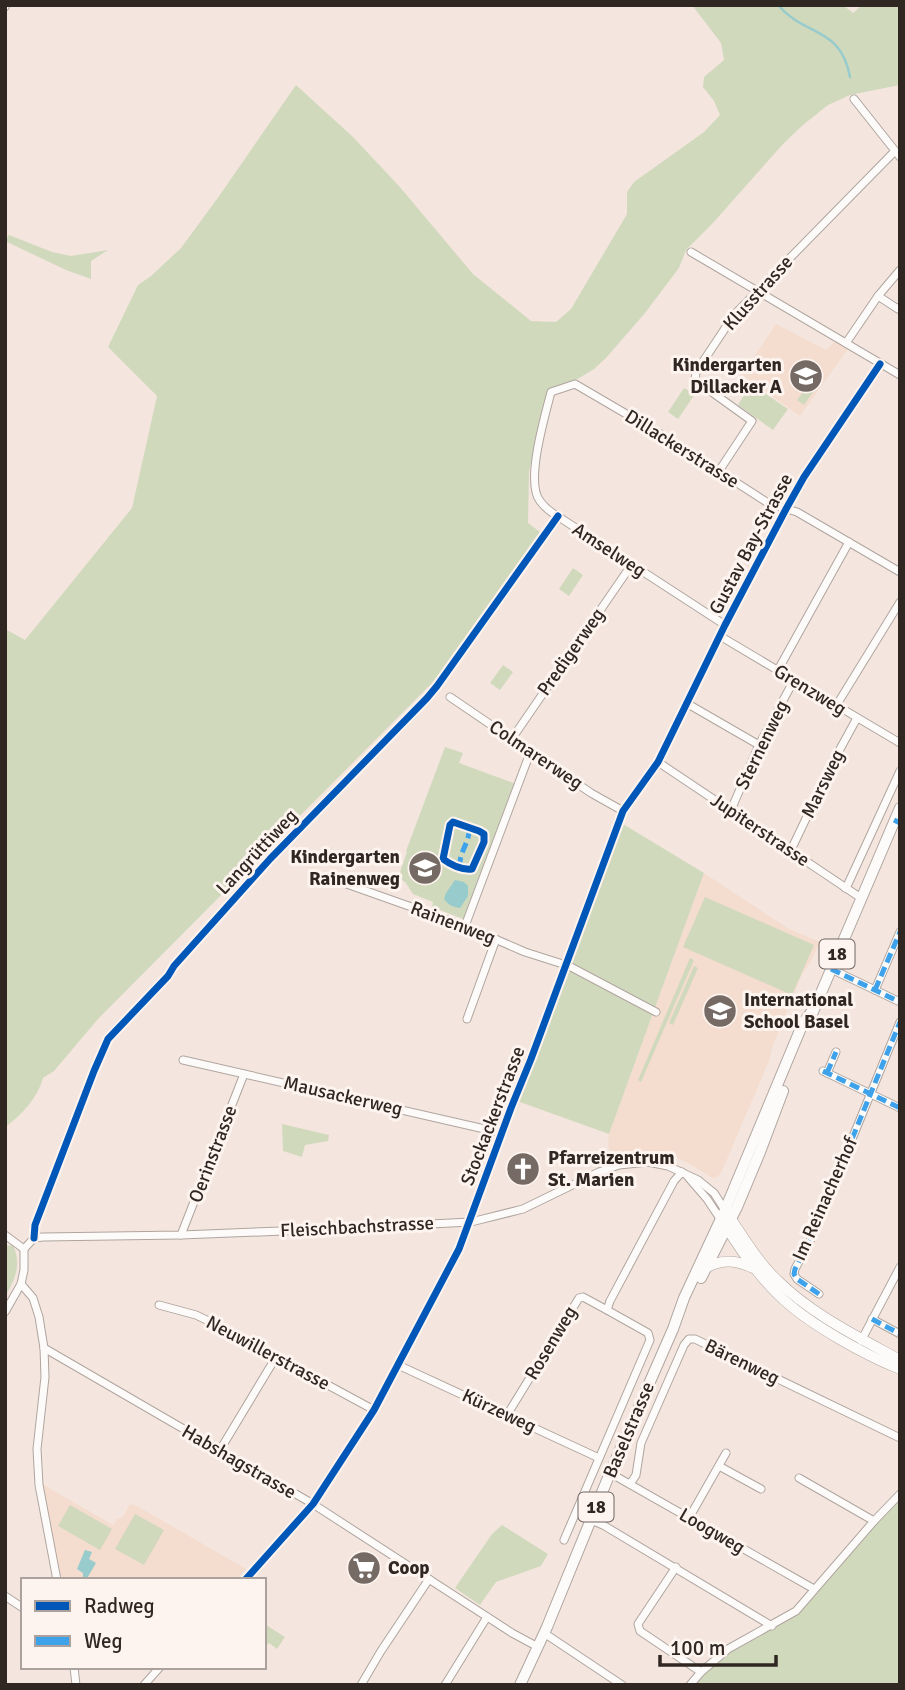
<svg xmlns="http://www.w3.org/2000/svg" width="905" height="1690" viewBox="0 0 905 1690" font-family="Signika,sans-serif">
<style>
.built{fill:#f4dccf}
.green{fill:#d1d9bd}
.water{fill:#97cbcc}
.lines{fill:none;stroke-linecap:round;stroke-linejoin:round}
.stream{stroke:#97cbcc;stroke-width:2.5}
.street-casing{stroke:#afa59f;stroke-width:9}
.secondary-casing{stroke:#afa59f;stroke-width:11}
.primary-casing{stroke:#afa59f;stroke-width:12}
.street{stroke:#fdfbfa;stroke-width:7}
.secondary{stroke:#fdfbfa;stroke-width:10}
.primary{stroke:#fdfbfa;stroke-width:10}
.quiet{stroke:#3ea2ea;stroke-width:5;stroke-dasharray:10 5;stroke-linecap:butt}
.cycleway-casing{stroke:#fef4ef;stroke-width:11}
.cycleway{stroke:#0057b8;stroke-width:7}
.labels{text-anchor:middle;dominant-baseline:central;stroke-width:6;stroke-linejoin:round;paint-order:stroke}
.shield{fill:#fef4ef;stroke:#6e6460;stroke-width:2}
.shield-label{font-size:18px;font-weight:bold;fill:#302722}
.street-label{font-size:19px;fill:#302722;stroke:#fef4ef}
.poi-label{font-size:19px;font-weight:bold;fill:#302722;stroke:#fef4ef;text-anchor:start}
</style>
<rect width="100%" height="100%" fill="#f4e6de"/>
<g class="built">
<path d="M776,324L826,350L835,341L848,349L800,416L742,375Z"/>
<path d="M704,873L789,929L820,942L810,963L802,974L772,1048L769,1061L721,1173L716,1178H713L688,1163L670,1155L642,1151L611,1155L608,1145L609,1134Z"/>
<path d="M42,1484L113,1525L117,1519L123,1517L130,1504L139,1507L246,1569L236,1580H61Z"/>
</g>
<g class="green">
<path d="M692,5H843L853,13L862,5H900V85L850,95L828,105L803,125L783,144L712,224L686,250L679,268L645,313L606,358L594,369L571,383L548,389L529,472L528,523L540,532L433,682L98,1019L54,1071L43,1078C38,1097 22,1115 5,1127V629L25,640L132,508L157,396L108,347L138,285L151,276L181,248L217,199L296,85L353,137L399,186L473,274L531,321L556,322L571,309L627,214V192L634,182L704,132L720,115L714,101L703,87L704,77L724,60L721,43Z"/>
<path d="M9,235L52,252L71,256L108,250L91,261V279L66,270L5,241Z"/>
<path d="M811,381L818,385L804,405L797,400Z"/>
<path d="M751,384L788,409L773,430L738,405Z"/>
<path d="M684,388L695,394L678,419L668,412Z"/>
<path d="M573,568L583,575L569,596L559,589Z"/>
<path d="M503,665L513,672L500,690L490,683Z"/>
<path d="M445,747L463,753L459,763L516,784L466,920L432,907L433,902L413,894L405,882L398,878L407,852L406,851Z"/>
<path d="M623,824L704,873L609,1134L517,1101L539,1049Z"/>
<path d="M705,897L814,945L792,995L683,947Z"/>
<path d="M690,958L694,960L641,1082L638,1080Z"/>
<path d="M694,966L698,968L673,1025L669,1023Z"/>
<path d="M282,1124L329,1135L328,1141L305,1145L302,1157L283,1151Z"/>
<path d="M13,1245C22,1265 15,1279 5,1297V1246Z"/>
<path d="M900,1494V1685H690L728,1649L796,1611Z"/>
<path d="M70,1505L112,1529L100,1550L58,1526Z"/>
<path d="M135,1514L164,1530L144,1565L115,1549Z"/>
<path d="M502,1525L548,1554L541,1566L496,1582L480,1605L455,1588L492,1534Z"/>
<path d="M266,1625L285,1637L277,1649L269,1643L267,1645L264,1643V1628Z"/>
</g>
<g class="water">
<path d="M455,880L464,882L468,886V896L460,908C453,907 448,905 444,899L446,893Z"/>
<path d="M85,1550L92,1552L89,1559L96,1563L86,1580H83V1573L77,1569Z"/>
</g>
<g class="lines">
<path class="stream" d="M778,5C805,37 841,26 850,77"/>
<g class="street-casing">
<g id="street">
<path d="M5,7L6,5"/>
<path d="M854,99L900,157"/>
<path d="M691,252L900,375"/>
<path d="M878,296L898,309L900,307"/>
<path d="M846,343L878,296L900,270"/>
<path d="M719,471L752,421L695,380L696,372L734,315L895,151"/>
<path d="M725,625L562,519C555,515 545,508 540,501C525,482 545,416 551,392L575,384L669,439L768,503L797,512L900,572"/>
<path d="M720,636L900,743"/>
<path d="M778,670L849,542"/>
<path d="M450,697L591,793L623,811"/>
<path d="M688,704L759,745"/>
<path d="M836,706L900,602"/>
<path d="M511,740L632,564"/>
<path d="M658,762L861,898"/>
<path d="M731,810L759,745L794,680"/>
<path d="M791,850L834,760L857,718"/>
<path d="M341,882L465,926L525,952L569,966L656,1012"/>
<path d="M845,888L848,884L900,771"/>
<path d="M465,926L530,753"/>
<path d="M831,969L900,1002"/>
<path d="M875,990L900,932"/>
<path d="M467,1019L496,939"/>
<path d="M183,1060L502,1133"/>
<path d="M823,1071L900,1108"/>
<path d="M827,1073L836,1052"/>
<path d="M688,1177L707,1199L721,1220"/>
<path d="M5,1235L24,1249"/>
<path d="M181,1235L244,1074"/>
<path d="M34,1238L35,1225L94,1071L108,1039L168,976L174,966L270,859L427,698L437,686L558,516"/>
<path d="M24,1249L34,1238L43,1237L181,1235L308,1230L471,1222L523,1209L599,1172L619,1165L648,1162L668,1166L698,1180L714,1193L725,1210"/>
<path d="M21,1284L33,1298L39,1317L44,1348L45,1377L37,1449L39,1485L57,1580"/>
<path d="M819,1294L797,1279L794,1274L795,1269L811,1239L900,1022"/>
<path d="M159,1305L196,1315L219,1326L374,1410"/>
<path d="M5,1312L21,1284L24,1270V1249"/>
<path d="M872,1319L900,1334"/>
<path d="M861,1341L900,1267"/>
<path d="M44,1348L313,1504L512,1633L538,1647"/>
<path d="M398,1365L599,1458"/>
<path d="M507,1415L579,1298L583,1297L607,1310"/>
<path d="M220,1450L276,1357"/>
<path d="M719,1466L761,1489"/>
<path d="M610,1473L814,1589"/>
<path d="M799,1478L874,1521"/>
<path d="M630,1484L636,1475L641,1443L684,1345L689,1339H695L900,1438"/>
<path d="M689,1518L726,1453"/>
<path d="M591,1520L603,1525L772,1626"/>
<path d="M564,1540L650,1340L648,1333L607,1310L610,1301L674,1181L682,1172"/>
<path d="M676,1567L638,1624L640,1631L701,1672"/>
<path d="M245,1580L313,1504L374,1410L459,1249L511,1108L531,1059L623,811L658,762L725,625L786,509L804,477L880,364"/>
<path d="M5,1596L23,1608"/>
<path d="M544,1633L622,1685"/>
<path d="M74,1667L76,1685"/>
<path d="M144,1685L160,1667"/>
<path d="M361,1685L381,1651L429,1579"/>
<path d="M445,1685L487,1617"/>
<path d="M690,1685L701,1672L728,1649L796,1611L874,1521L900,1494"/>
</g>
</g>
<g class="secondary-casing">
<g id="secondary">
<path d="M731,1219C745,1240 759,1263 777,1280C811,1314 858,1337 900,1360"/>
<path d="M727,1228C743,1254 761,1279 784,1300C811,1325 865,1355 900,1369"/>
<path d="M707,1267C724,1259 736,1260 753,1268"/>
</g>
</g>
<g class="primary-casing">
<g id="primary">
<path d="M812,1014L900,808"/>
<path d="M701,1278L737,1207L760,1152L783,1091"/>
<path d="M520,1685L547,1627L610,1473L673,1329L684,1298L725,1210L803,1023L813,1010"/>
</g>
</g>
<use href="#street" class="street"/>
<use href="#secondary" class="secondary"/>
<use href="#primary" class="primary"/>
<g class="quiet">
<path d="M894,820L900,823"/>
<path d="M460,867C458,853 471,841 469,827"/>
<path d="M831,969L900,1002"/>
<path d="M875,990L900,932"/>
<path d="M823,1071L900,1108"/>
<path d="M827,1073L836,1052"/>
<path d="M819,1294L797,1279L794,1274L795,1269L811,1239L900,1022"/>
<path d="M872,1319L900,1334"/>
</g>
<g class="cycleway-casing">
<g id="cycleway">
<path d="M453,822L479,831L484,834V842L472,869C462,870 451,865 443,859L450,825Z"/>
<path d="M34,1238L35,1225L94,1071L108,1039L168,976L174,966L270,859L427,698L437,686L558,516"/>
<path d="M245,1580L313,1504L374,1410L459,1249L511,1108L531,1059L623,811L658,762L725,625L786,509L804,477L880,364"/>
</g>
</g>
<use href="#cycleway" class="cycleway"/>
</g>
<defs>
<g id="school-disc" transform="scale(1.75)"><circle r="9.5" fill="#756a64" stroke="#fef4ef"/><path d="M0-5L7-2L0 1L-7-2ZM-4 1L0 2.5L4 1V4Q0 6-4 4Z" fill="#fff"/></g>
<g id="church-disc" transform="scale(1.75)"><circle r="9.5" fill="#756a64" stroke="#fef4ef"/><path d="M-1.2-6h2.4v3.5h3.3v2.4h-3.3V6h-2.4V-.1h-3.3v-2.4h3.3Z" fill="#fff"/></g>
<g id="supermarket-disc" transform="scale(1.75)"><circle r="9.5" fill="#756a64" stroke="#fef4ef"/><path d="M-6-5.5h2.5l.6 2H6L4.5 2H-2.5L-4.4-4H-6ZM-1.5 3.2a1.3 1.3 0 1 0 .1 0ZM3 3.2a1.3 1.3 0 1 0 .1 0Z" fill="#fff"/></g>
</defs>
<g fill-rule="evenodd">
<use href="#school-disc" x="806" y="376"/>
<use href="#school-disc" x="425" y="868"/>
<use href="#school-disc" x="720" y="1011"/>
<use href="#church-disc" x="523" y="1169"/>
<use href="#supermarket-disc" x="364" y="1568"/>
</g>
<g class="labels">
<g class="shield">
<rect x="819.5" y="939.5" width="35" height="29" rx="5"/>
<rect x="578.5" y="1492.5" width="35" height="29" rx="5"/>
</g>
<g class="shield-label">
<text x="837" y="954">18</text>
<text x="596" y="1507">18</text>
</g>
<g class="street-label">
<text transform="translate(758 293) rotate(-48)">Klusstrasse</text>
<text transform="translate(682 449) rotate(32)">Dillackerstrasse</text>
<text transform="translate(751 544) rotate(-62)">Gustav Bay-Strasse</text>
<text transform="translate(609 550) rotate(33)">Amselweg</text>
<text transform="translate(571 652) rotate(-55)">Predigerweg</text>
<text transform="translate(810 690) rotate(31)">Grenzweg</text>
<text transform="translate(762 745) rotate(-64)">Sternenweg</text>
<text transform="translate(536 755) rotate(34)">Colmarerweg</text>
<text transform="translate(823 784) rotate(-64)">Marsweg</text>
<text transform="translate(760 830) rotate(34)">Jupiterstrasse</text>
<text transform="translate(257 852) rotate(-47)">Langrüttiweg</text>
<text transform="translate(453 923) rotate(21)">Rainenweg</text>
<text transform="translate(343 1096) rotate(13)">Mausackerweg</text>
<text transform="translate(493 1116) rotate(-69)">Stockackerstrasse</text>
<text transform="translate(213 1154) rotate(-69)">Oerinstrasse</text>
<text transform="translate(825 1199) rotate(-66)">Im Reinacherhof</text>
<text transform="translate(357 1227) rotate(-3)">Fleischbachstrasse</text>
<text transform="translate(551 1343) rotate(-59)">Rosenweg</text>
<text transform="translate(268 1353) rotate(28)">Neuwillerstrasse</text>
<text transform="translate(742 1362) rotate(26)">Bärenweg</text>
<text transform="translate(499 1411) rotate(25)">Kürzeweg</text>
<text transform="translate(629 1430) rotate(-67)">Baselstrasse</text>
<text transform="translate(239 1462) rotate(30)">Habshagstrasse</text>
<text transform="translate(712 1531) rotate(30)">Loogweg</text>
</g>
<g class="poi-label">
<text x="782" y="365" text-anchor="end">Kindergarten<tspan x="782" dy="22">Dillacker A</tspan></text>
<text x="400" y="857" text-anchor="end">Kindergarten<tspan x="400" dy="22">Rainenweg</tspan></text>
<text x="744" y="1000">International<tspan x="744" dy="22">School Basel</tspan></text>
<text x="548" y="1158">Pfarreizentrum<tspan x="548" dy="22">St. Marien</tspan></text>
<text x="388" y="1568">Coop</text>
</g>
</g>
<rect width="905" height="1690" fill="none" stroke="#302722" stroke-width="14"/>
<rect x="21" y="1578" width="245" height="91" fill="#fef4ef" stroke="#aca29d" stroke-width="2"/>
<rect x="35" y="1601" width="35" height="10" fill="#0057b8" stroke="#aca29d" stroke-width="2"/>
<text x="84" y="1613" font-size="21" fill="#302722">Radweg</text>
<rect x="35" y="1636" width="35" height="10" fill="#3ea2ea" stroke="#aca29d" stroke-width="2"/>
<text x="84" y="1648" font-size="21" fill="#302722">Weg</text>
<path d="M660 1655v10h116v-10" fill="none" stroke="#302722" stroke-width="3.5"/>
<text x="670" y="1655" font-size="21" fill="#302722" stroke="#fef4ef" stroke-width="5" paint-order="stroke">100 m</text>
</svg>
